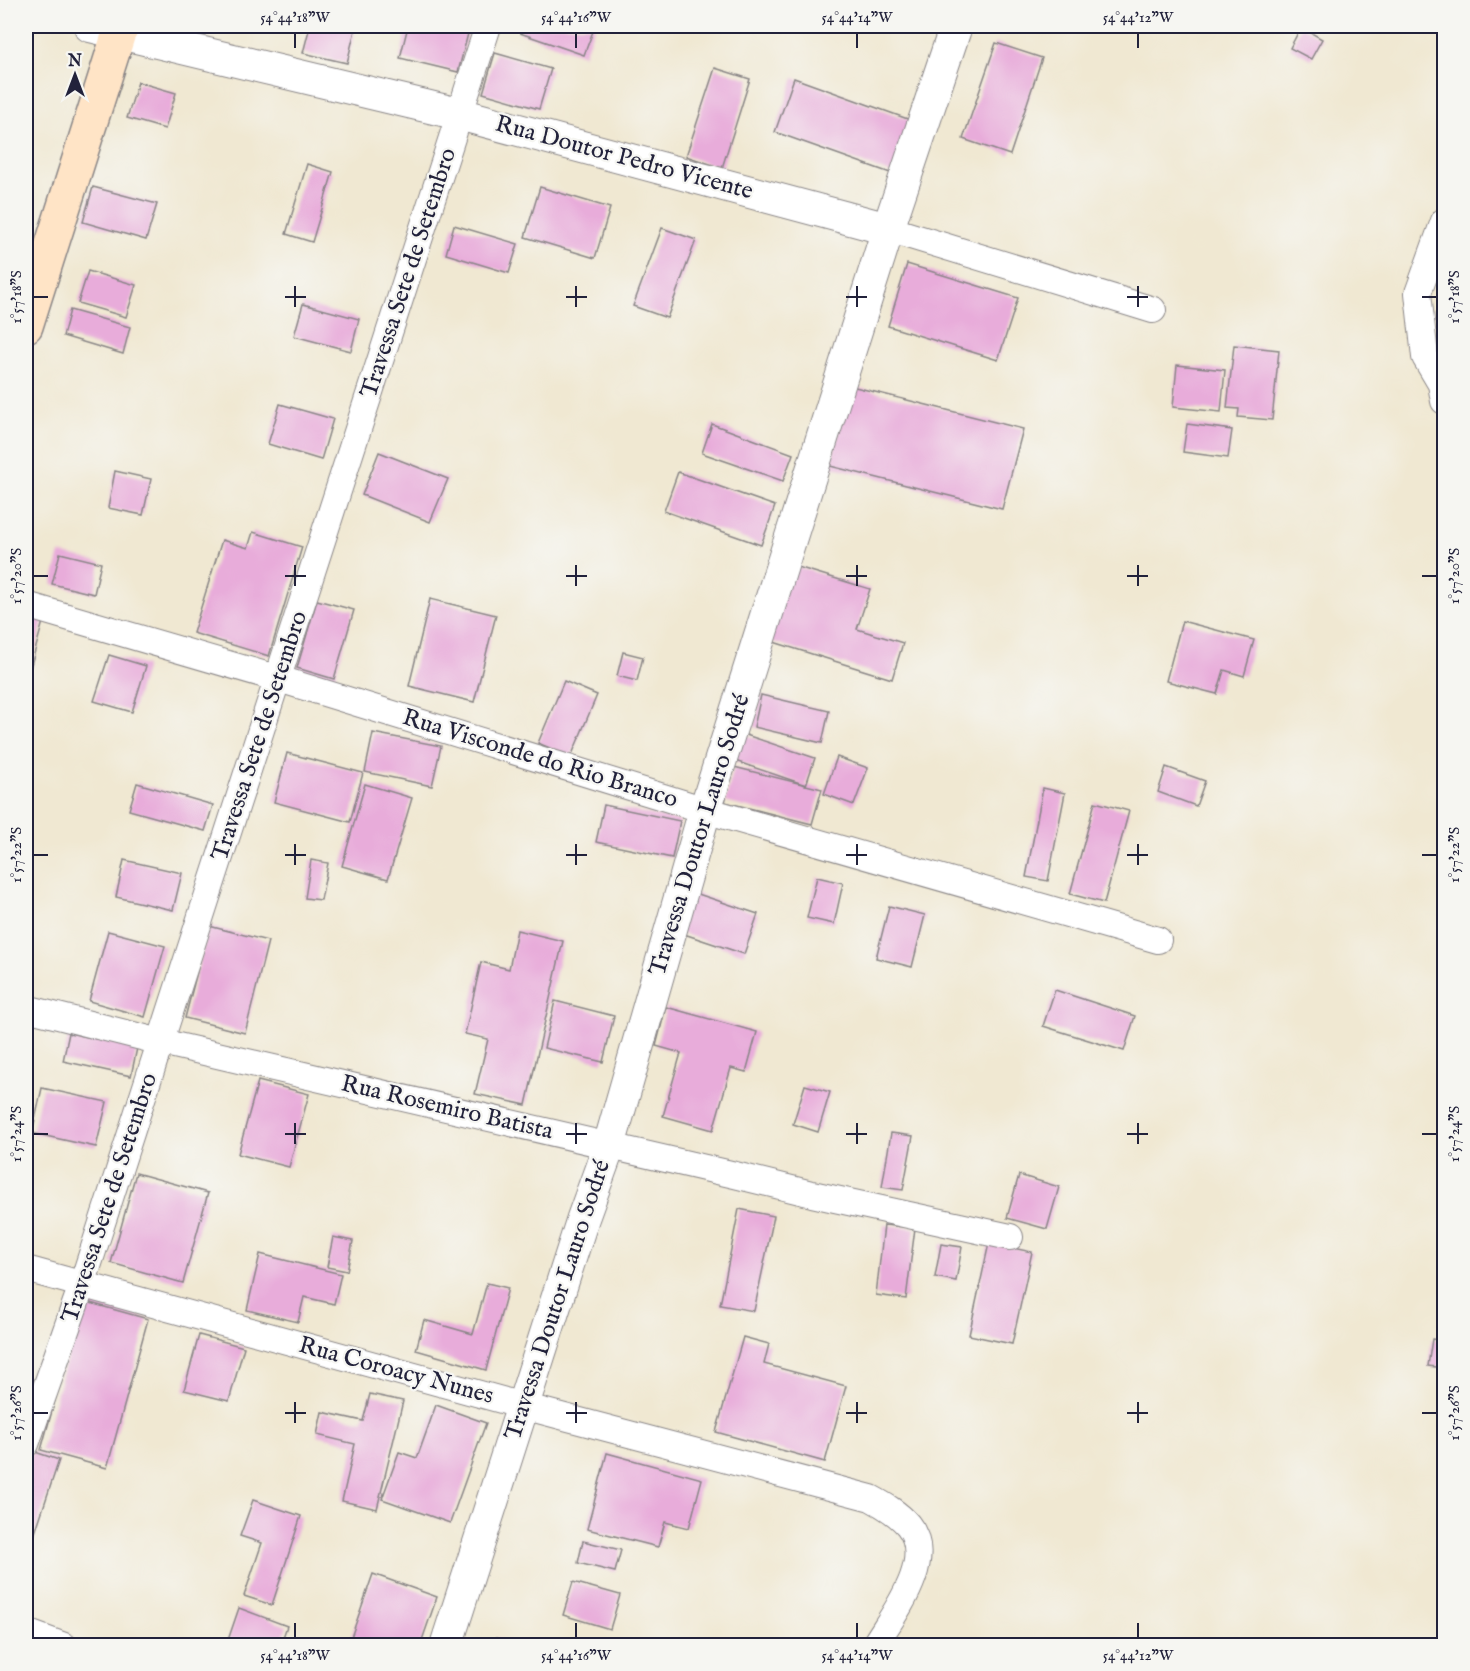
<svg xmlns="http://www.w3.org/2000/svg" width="1470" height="1671" viewBox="0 0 1470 1671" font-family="'IM FELL English',serif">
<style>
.building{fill:#e8acda}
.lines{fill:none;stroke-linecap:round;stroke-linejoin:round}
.minor-casing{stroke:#898586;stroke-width:28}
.tertiary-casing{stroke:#898586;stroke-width:34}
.secondary-casing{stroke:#898586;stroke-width:36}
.minor{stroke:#fff;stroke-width:26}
.tertiary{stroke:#fff;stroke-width:32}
.secondary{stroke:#ffe4c6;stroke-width:33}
.ticks{fill:none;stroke:#22223b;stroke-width:2}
.labels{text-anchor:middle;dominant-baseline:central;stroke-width:4.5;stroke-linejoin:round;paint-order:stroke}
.street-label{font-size:24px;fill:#22223b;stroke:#f6f6f2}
.neatline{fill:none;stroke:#22223b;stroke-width:2}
.ticks-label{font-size:15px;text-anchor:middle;fill:#22223b}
</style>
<rect width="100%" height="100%" fill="#f6f6f2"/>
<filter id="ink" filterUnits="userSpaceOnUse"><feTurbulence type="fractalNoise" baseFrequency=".0167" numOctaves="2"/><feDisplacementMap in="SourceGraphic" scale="12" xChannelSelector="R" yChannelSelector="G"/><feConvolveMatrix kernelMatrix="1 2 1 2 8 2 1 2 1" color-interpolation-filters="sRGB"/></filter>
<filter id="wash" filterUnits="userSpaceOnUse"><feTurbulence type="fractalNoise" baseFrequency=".008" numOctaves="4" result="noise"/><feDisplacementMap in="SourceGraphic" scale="24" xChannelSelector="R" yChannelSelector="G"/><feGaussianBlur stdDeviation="1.35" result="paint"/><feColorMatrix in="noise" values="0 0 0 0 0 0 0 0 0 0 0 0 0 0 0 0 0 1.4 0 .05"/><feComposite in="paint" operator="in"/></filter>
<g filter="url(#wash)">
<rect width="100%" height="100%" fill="#f0e8d2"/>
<g id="blocks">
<g class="building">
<path d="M310,26H356L347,63L303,53Z"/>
<path d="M408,26H470L458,72L400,58Z"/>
<path d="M523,26H595L584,55L520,33Z"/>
<path d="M866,26H885L883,32Z"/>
<path d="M1301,27L1322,39L1311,59L1290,48Z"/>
<path d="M996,43L1042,58L1010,155L963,139Z"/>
<path d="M495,53L551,69L539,109L483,93Z"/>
<path d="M715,68L750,79L722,168L686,156Z"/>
<path d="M794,78L916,122L896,175L775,132Z"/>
<path d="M138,82L176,93L165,129L127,118Z"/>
<path d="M307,164L333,172L312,242L286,234Z"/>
<path d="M93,187L157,204L146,240L83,222Z"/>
<path d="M540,187L610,208L595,258L525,237Z"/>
<path d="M454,225L518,244L509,273L446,254Z"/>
<path d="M662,228L696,240L667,318L633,306Z"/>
<path d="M907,264L1018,298L998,360L888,326Z"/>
<path d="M88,271L136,285L126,317L78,303Z"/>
<path d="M303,304L359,319L351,351L294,336Z"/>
<path d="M70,310L130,327L123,354L63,336Z"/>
<path d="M1234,345L1279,350L1272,420L1238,417L1239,409L1227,408Z"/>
<path d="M1177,365L1225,370L1221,412L1173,407Z"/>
<path d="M851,386L1023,429L1002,509L830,466Z"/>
<path d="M280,404L333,419L321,460L268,444Z"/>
<path d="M712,424L793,454L783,481L702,453Z"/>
<path d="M1187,424L1232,430L1228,458L1183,452Z"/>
<path d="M379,452L448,479L430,522L362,495Z"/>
<path d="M115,471L151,479L143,515L108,508Z"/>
<path d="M678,472L775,506L761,545L664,511Z"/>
<path d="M253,532L302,547L269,656L193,633L222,540L248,548Z"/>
<path d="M60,553L101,563L94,594L52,584Z"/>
<path d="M791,565L870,589L857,629L903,643L892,679L767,640Z"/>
<path d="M430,599L496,615L474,702L409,686Z"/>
<path d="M317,600L354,610L334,679L297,668Z"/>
<path d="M26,613L44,618L28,676L26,675Z"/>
<path d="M1182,621L1254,640L1244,676L1224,670L1217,694L1166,681Z"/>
<path d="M623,652L643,657L637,681L617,676Z"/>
<path d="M109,655L146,666L132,712L94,701Z"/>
<path d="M564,681L597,695L571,757L538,743Z"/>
<path d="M761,695L829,711L822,743L754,727Z"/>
<path d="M373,733L441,746L432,786L365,772Z"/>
<path d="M743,734L815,758L806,785L735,761Z"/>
<path d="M287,753L363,773L350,822L274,802Z"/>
<path d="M837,757L868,768L854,805L824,794Z"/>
<path d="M734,767L822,789L812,824L725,802Z"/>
<path d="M1166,767L1205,781L1196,806L1158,792Z"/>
<path d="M137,783L213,805L205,831L129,810Z"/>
<path d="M365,784L412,798L388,879L342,866Z"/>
<path d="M1043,788L1065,793L1048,881L1026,877Z"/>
<path d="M1095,802L1129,811L1104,903L1070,894Z"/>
<path d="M604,805L680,821L672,858L596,842Z"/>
<path d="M124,860L182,873L173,910L116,897Z"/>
<path d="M311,860L328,863L321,900L305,898Z"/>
<path d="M817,877L843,883L834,924L807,918Z"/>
<path d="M692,892L758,914L744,954L678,932Z"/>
<path d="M889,906L925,915L912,967L876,958Z"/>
<path d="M209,926L268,941L245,1033L185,1018Z"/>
<path d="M517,930L563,941L526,1105L475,1094L488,1039L465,1034L481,962L509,969Z"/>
<path d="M108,931L165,946L145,1017L89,1001Z"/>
<path d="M1055,990L1135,1016L1124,1051L1043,1026Z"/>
<path d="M555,1001L614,1016L603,1062L544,1048Z"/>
<path d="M666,1007L757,1032L746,1072L731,1068L713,1130L663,1116L681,1053L656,1046Z"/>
<path d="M69,1033L137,1048L131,1076L63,1061Z"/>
<path d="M258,1081L309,1094L289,1167L238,1154Z"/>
<path d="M805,1085L830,1092L818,1132L793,1124Z"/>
<path d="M42,1088L107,1102L96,1147L32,1133Z"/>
<path d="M891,1133L913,1136L903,1190L882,1187Z"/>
<path d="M136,1173L208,1193L183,1283L111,1263Z"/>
<path d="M1019,1175L1059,1187L1047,1229L1007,1218Z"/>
<path d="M739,1209L774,1216L754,1311L720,1305Z"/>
<path d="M884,1225L915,1228L906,1299L876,1295Z"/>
<path d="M333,1237L353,1241L347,1271L327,1267Z"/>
<path d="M989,1243L1032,1252L1012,1344L969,1335Z"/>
<path d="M941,1244L962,1247L956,1281L935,1277Z"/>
<path d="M260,1254L341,1274L334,1304L304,1297L298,1322L247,1310Z"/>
<path d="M487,1283L508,1288L486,1370L416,1350L424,1320L473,1334Z"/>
<path d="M83,1301L148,1319L107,1468L41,1450Z"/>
<path d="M199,1335L244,1347L229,1401L184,1390Z"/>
<path d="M743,1337L769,1344L764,1364L846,1386L825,1462L716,1432Z"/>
<path d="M1432,1339L1444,1341V1368L1428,1366Z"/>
<path d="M370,1394L403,1401L377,1509L342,1501L355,1444L317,1435L322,1412L363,1421Z"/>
<path d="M436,1405L486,1423L450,1523L382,1499L399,1452L417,1458Z"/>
<path d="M32,1451L59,1460L26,1560V1472Z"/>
<path d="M607,1453L702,1479L689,1528L665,1522L658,1547L587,1529Z"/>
<path d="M253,1500L301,1516L272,1605L244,1596L262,1543L240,1536Z"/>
<path d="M583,1541L621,1550L615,1572L578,1563Z"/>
<path d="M373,1574L437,1597L420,1646H348Z"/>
<path d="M573,1582L620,1595L610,1629L563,1615Z"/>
<path d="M239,1608L287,1626L280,1646H226Z"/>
<path d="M496,1638L518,1645V1646H494Z"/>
</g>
</g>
</g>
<g filter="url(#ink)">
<use href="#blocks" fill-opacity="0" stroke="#898586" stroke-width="1.5"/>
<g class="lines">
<g class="minor-casing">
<g id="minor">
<path d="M1444,221L1418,293L1425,357L1441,384L1444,401"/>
<path d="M888,229L1153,310"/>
<path d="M26,605L279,679L705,810L1158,940"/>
<path d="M26,1008L161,1042L735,1175L812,1194L1010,1237"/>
<path d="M26,1269L523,1406L871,1498C884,1505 898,1513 908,1525C937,1561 893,1614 874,1646"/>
<path d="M26,1444L82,1285L488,26"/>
<path d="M26,1632L64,1646"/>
</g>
</g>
<g class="tertiary-casing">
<g id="tertiary">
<path d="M90,26L459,114L888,229"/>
<path d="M446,1646L583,1218L609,1146L705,810L888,229L956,26"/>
</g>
</g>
<g class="secondary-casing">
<path id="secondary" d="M26,326L119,33L123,26"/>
</g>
<use href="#minor" class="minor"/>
<use href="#tertiary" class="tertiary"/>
<use href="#secondary" class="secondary"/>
</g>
</g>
<path class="ticks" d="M295,33V48M576,33V48M857,33V48M1138,33V48M295,286V307M576,286V307M857,286V307M1138,286V307M33,297H48M285,297H306M566,297H587M846,297H867M1127,297H1148M1422,297H1437M295,565V586M576,565V586M857,565V586M1138,565V586M33,576H48M285,576H306M566,576H587M846,576H867M1127,576H1148M1422,576H1437M295,844V865M576,844V865M857,844V865M1138,844V865M33,855H48M285,855H306M566,855H587M846,855H867M1127,855H1148M1422,855H1437M295,1123V1144M576,1123V1144M857,1123V1144M1138,1123V1144M33,1134H48M285,1134H306M566,1134H587M846,1134H867M1127,1134H1148M1422,1134H1437M295,1402V1423M576,1402V1423M857,1402V1423M1138,1402V1423M33,1413H48M285,1413H306M566,1413H587M846,1413H867M1127,1413H1148M1422,1413H1437M295,1623V1638M576,1623V1638M857,1623V1638M1138,1623V1638"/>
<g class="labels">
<g class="street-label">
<text transform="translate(624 158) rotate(15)">Rua Doutor Pedro Vicente</text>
<text transform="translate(409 273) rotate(-72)">Travessa Sete de Setembro</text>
<text transform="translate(260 736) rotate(-72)">Travessa Sete de Setembro</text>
<text transform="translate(540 759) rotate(17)">Rua Visconde do Rio Branco</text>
<text transform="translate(700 835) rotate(-73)">Travessa Doutor Lauro Sodré</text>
<text transform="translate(447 1108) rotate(13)">Rua Rosemiro Batista</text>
<text transform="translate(110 1198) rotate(-72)">Travessa Sete de Setembro</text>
<text transform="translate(558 1300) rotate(-72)">Travessa Doutor Lauro Sodré</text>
<text transform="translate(396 1371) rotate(15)">Rua Coroacy Nunes</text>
</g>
</g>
<rect width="1470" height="1671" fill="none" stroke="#f6f6f2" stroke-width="66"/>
<g transform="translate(75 75)" stroke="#f6f6f2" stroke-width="4.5" paint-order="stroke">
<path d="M0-4.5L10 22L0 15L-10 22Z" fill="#22223b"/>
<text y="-9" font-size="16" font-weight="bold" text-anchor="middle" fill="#22223b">N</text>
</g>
<rect x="33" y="33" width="1404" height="1605" class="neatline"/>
<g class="ticks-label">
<text x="295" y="22">54°44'18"W</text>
<text x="576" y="22">54°44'16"W</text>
<text x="857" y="22">54°44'14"W</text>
<text x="1138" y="22">54°44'12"W</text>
<text transform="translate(16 297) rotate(-90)" y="5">1°57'18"S</text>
<text transform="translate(1454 297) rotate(-90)" y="5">1°57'18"S</text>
<text transform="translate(16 576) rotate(-90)" y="5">1°57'20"S</text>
<text transform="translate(1454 576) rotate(-90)" y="5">1°57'20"S</text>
<text transform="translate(16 855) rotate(-90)" y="5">1°57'22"S</text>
<text transform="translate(1454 855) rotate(-90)" y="5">1°57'22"S</text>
<text transform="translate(16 1134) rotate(-90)" y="5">1°57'24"S</text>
<text transform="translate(1454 1134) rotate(-90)" y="5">1°57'24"S</text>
<text transform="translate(16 1413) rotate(-90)" y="5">1°57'26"S</text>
<text transform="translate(1454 1413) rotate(-90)" y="5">1°57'26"S</text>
<text x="295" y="1660">54°44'18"W</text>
<text x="576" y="1660">54°44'16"W</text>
<text x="857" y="1660">54°44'14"W</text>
<text x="1138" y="1660">54°44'12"W</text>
</g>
</svg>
